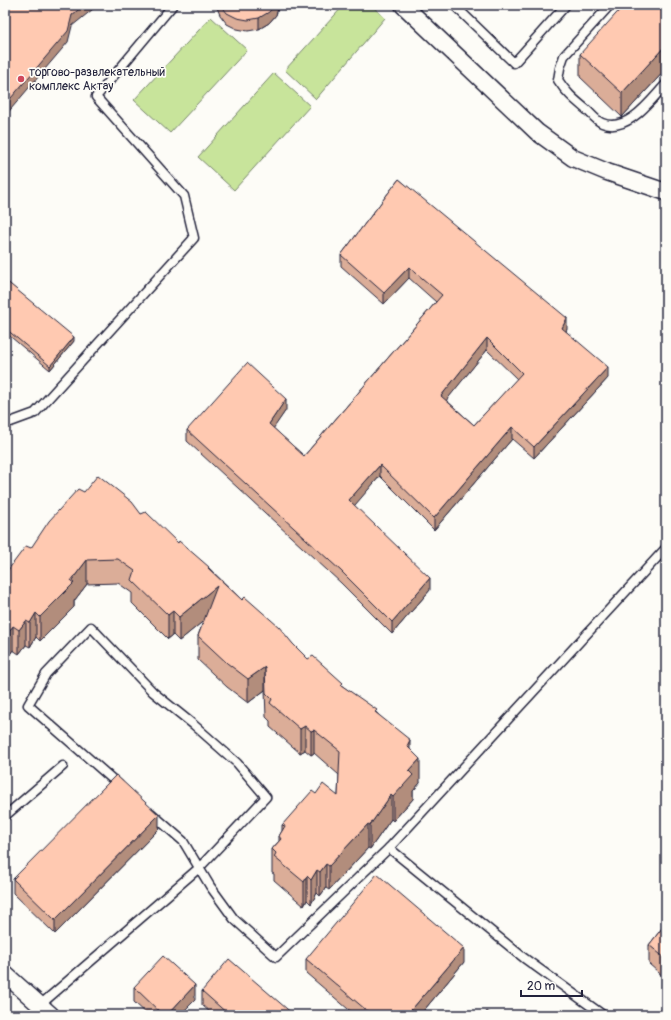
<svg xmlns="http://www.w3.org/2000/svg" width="671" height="1020" viewBox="0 0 671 1020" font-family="Pangolin,sans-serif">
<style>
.green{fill:#c8e49b;stroke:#75836b}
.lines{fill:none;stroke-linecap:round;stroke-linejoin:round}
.service-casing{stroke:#22223b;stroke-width:11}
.minor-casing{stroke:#22223b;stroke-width:19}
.service{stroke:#fdfcf7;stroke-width:8}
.minor{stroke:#fdfcf7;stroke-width:16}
.wall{fill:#dbad98;stroke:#22223b;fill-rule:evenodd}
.shaded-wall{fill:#b28d7c;stroke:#22223b}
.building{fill:#ffc9b1;stroke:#22223b;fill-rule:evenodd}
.poi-dot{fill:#d1495b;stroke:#fdfcf7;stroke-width:1.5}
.labels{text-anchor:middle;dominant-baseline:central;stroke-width:3.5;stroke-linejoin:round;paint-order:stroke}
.poi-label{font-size:12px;fill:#22223b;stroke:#fdfcf7;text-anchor:start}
</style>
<rect width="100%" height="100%" fill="#fdfcf7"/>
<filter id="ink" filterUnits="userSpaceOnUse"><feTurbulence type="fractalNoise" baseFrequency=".025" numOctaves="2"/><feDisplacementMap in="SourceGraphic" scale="8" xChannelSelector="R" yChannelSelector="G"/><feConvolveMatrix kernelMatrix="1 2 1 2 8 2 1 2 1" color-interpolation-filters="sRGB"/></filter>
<g filter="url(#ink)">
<g class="green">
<path d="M344,5H371L385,18L316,99L285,70Z"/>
<path d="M211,17L247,50L170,133L134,100Z"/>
<path d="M274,73L310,106L234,190L198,157Z"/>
</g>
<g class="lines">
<g class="service-casing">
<g id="service">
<path d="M454,5L514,63L566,5"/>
<path d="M610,5L564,56L560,68L558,80C567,94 575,100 588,111C592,115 597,121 602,123C627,134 651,100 666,84"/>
<path d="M5,424L35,413L194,238L184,196L96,97L173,5"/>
<path d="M151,813L183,841L210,886L234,919L276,957L389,848L524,958L603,1015"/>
<path d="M5,816L63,766"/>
<path d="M389,848L666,548"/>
<path d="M40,1005L199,868L266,797L237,763L194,725L153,692L91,627L46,674L28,705L119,785"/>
</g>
</g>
<g class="minor-casing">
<g id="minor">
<path d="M403,5L537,132L573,158L607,172L666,192"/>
<path d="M5,974L51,1015"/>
</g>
</g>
<use href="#service" class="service"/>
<use href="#minor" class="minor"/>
</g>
<g class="wall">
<path d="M216,5H279L276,15L269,23L259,29L248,31L237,29L227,24L220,15Z"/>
<path d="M666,5V69L622,117L580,77V54Z"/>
<path d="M399,179L567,329L566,331L608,378L534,458L512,439L434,530L380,476L354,505L430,590L392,634L341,583L187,441V430L286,410L273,428L304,456L436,302L409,278L384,304L341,266V255ZM487,350L517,379L474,425L446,400Z"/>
<path d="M5,280L74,341L50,370L5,332Z"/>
<path d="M141,514L178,543L209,568L242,600L293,644L308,659L377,713L410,749L420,783L413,791V799L393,821L391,819L370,849L368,848L329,890L326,888L320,896L317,893L311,904L307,900L304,906L274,880V874L272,873V849L279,841V836L282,831V825L316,794L338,796L339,775L314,753L311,755L305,750L300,753L270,727V721L266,717L265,690L248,703L227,687L198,660V636L203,621L179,641L173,635L168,639L132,603V593L118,583L87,584L74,601V607L40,641L36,637L30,647L26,645L19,654L13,650L10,654L5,649V574L31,548Z"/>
<path d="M159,829L55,934L13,893V879Z"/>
<path d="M666,923V979L649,964V945Z"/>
<path d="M306,959L464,962L420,1015H355L306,973Z"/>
<path d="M134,987L195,1000L180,1015H148L134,1002Z"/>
<path d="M202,991L294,1015H213L202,1005Z"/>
</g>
<g class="shaded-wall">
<path d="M84,5H98L72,26L68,42L5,116V105L72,15Z"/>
<path d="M275,5H279L276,15L269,23L259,29V18Z"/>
<path d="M666,45V69L622,117V93Z"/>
<path d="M409,267V278L384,304V293Z"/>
<path d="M567,318V329L562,339V328Z"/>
<path d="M74,337V341L50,370V366Z"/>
<path d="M487,338V350L441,407V396Z"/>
<path d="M608,367V378L534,458V447Z"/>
<path d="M286,399V410L269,435V424Z"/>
<path d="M512,427V439L434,530V518Z"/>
<path d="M380,465V476L349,512V500Z"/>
<path d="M87,560V584L74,601V607L40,641V617L71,581Z"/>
<path d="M430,578V590L392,634V622Z"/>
<path d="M217,586V610L179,641V617Z"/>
<path d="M173,611V635L168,639V615Z"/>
<path d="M36,613V637L30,647V623Z"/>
<path d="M26,621V645L19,654V630Z"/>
<path d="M13,626V650L10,654V630Z"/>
<path d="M265,667V690L248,703V679Z"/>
<path d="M305,726V750L300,753V729Z"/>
<path d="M314,730V753L311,755V731Z"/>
<path d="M410,740V764L407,746Z"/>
<path d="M420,759V783L413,791V799L393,821V797L409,771Z"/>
<path d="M391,795V819L370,849V825Z"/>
<path d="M159,815V829L55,934V920Z"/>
<path d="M368,824V848L329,890V866Z"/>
<path d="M326,864V888L320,896V872Z"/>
<path d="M317,870V893L311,904V880Z"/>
<path d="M307,876V900L304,906V882Z"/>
<path d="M464,948V962L420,1015H407Z"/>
<path d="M195,985V1000L180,1015H167Z"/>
</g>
<g class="building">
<path d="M5,5H84L72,15L68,31L5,105Z"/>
<path d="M221,5H275L269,12L259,18L248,20L237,18L227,13Z"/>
<path d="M624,5H666V45L622,93L580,54Z"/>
<path d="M399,179L567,318L562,328L608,367L534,447L512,427L434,518L380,465L349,500L430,578L392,622L341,571L187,430L247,363L286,399L269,424L304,456L442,295L409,267L384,293L341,255ZM487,338L522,373L474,425L441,396Z"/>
<path d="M5,280L74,337L50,366L5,328Z"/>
<path d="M98,475L132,502L141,514L146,512L178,543L179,541L209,567L208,568L242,600L245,597L279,627L293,644L308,659L313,656L343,683L341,685L377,710L375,712L410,740L407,746L420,759L409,771L413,775L393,797L391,795L370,825L368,824L329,866L326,864L320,872L317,870L311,880L307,876L304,882L274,857L276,853L272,849L281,839L279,836L285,826L282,825L312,791L316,794L323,784L338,796L340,751L314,730L311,731L305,726L300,729L270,703L272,699L266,693L265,667L248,679L227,663L198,636L217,586L179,617L173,611L168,615L132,580L135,571L118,559L87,560L71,581L74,583L40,617L36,613L30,623L26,621L19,630L13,626L10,630L5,625V574L26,546L31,548L49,521L78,489L84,492Z"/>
<path d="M116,775L159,815L55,920L13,879Z"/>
<path d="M377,874L464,948L407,1015H372L306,959Z"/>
<path d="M666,923V959L649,945Z"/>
<path d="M163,956L195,985L167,1015H163L134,987Z"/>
<path d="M229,959L294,1015H229L202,991Z"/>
<path d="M487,1011L492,1015H484Z"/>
<path d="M14,1012L17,1015H11Z"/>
</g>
</g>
<circle class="poi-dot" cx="21" cy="79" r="4"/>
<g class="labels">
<g class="poi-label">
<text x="29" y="72">торгово-развлекательный<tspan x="29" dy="14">комплекс Актау</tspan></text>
</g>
</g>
<rect width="671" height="1020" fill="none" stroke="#fdfcf7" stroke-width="20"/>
<rect x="10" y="10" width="651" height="1000" fill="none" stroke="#22223b" stroke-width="1.5" filter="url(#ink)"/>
<path d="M521 990v6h61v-6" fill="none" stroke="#22223b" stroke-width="2"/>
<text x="527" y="990" font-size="12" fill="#22223b" stroke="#fdfcf7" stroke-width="3" paint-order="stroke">20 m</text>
</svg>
